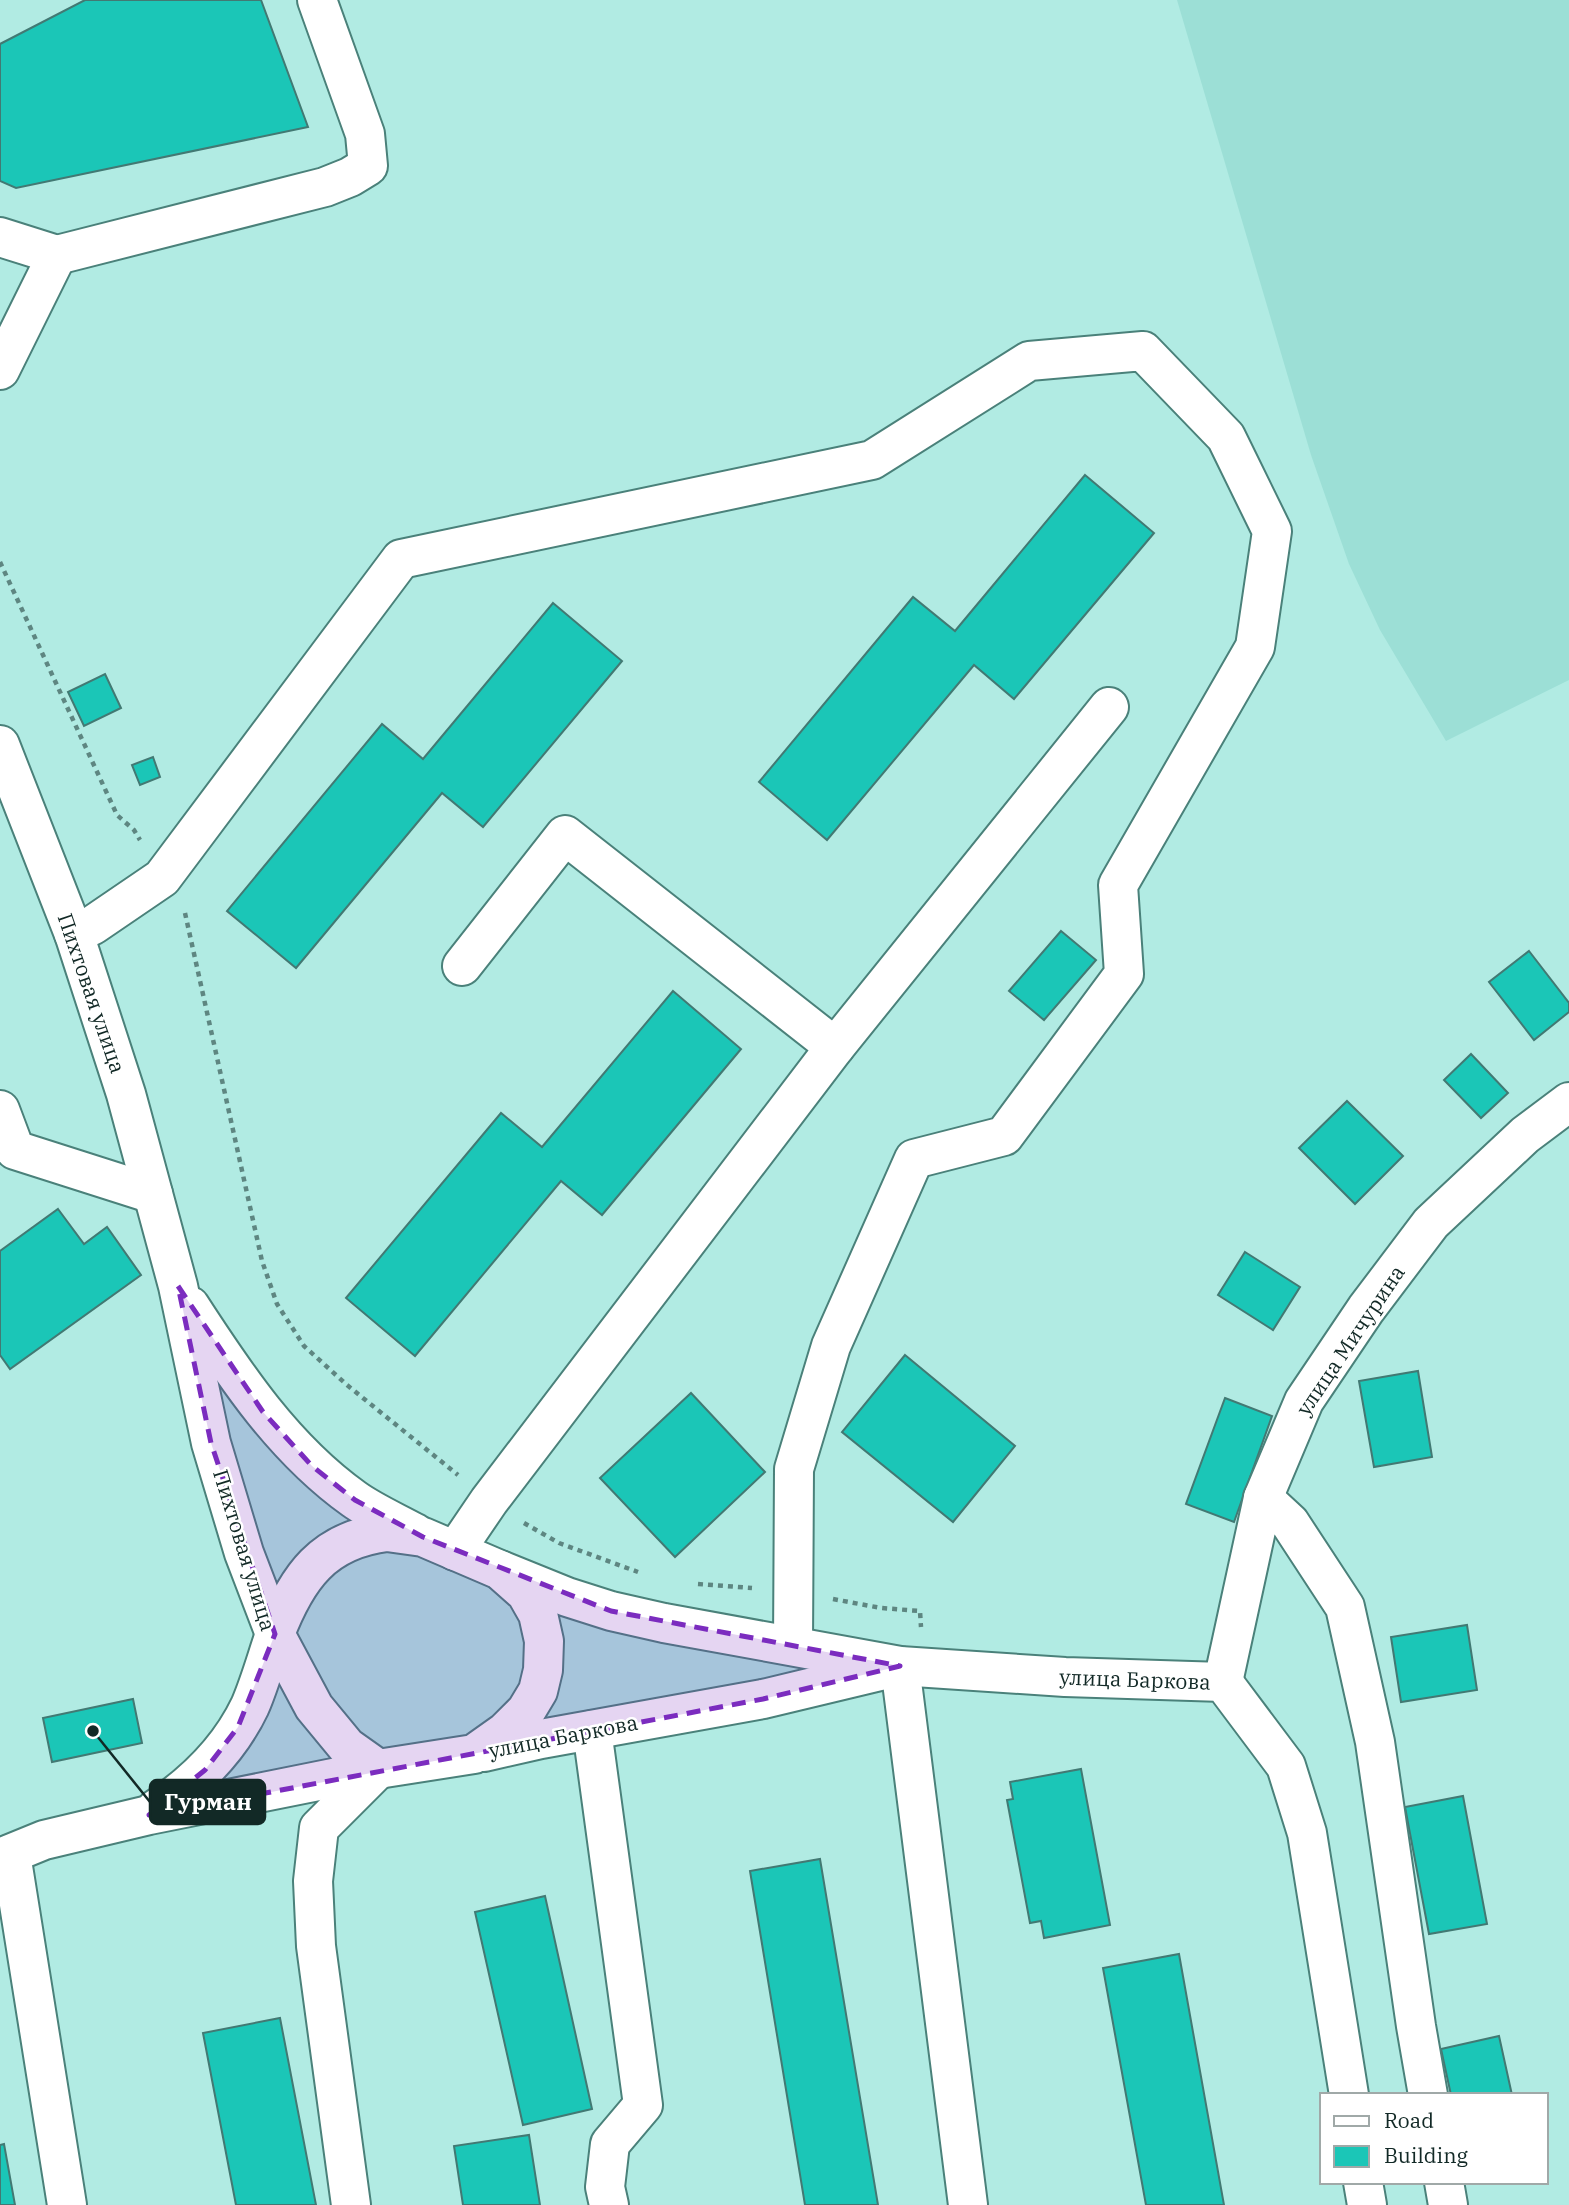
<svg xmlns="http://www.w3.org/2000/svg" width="1569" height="2205" viewBox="0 0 1569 2205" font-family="'IBM Plex Serif',serif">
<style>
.built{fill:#9cdfd6}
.building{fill:#1bc6b7;stroke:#427973;stroke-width:2}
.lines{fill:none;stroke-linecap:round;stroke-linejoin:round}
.minor-casing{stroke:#4a817a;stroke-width:42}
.major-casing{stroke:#4a817a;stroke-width:42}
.path{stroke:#5e8681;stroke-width:4.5;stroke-dasharray:5 5;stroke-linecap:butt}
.minor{stroke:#fff;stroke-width:38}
.major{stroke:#fff;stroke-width:38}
.marked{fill:#7b2cbf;fill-opacity:0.2;stroke:#7b2cbf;stroke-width:5;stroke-dasharray:14 9;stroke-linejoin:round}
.labels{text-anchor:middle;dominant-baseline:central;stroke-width:5;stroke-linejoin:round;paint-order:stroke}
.street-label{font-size:21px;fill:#122926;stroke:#fff}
.leader{fill:none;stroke:#122926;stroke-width:2.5}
.callout-dot{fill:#122926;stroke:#fff;stroke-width:2.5}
.callout{fill:#122926;stroke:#122926;stroke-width:2.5}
.callout-label{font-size:23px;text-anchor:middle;font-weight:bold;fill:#fff}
</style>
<rect width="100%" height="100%" fill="#b1ebe3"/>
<path class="built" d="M1177,0H1569V680L1446,741L1380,630L1349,564L1311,455Z"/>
<g class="building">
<path d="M85,0H261L308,127L16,188L0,181V44Z"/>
<path d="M1085,475L1154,533L1014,699L974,665L827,840L759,782L913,597L955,631Z"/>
<path d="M553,603L622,661L483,827L442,793L296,968L227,911L382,724L423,759Z"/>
<path d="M105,674L121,708L84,726L68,692Z"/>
<path d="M153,757L160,777L140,785L132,765Z"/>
<path d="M1061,931L1096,960L1044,1020L1009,991Z"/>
<path d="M1529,951L1569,1003V1012L1534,1040L1489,982Z"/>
<path d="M673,991L741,1049L602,1215L561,1181L415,1356L346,1298L501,1113L542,1147Z"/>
<path d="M1471,1054L1508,1093L1481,1118L1444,1080Z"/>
<path d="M1347,1101L1403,1156L1355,1204L1299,1148Z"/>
<path d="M58,1209L84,1244L107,1227L141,1275L10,1369L0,1355V1251Z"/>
<path d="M1245,1252L1300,1287L1273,1330L1218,1295Z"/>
<path d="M905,1355L1015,1446L953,1522L842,1432Z"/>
<path d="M1418,1371L1432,1457L1374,1467L1359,1381Z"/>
<path d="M691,1393L765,1472L675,1557L600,1478Z"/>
<path d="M1225,1398L1272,1416L1234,1522L1186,1504Z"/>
<path d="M1467,1625L1477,1690L1401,1702L1391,1637Z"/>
<path d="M133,1699L142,1743L52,1762L43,1718Z"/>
<path d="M1081,1769L1110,1925L1044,1938L1041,1921L1030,1923L1007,1800L1013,1799L1010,1782Z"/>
<path d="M1463,1796L1487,1924L1429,1934L1405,1807Z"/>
<path d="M820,1859L878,2205H805L750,1871Z"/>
<path d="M545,1896L592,2109L523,2125L475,1912Z"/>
<path d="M1179,1954L1224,2205H1146L1103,1968Z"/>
<path d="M280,2018L316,2205H236L203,2033Z"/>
<path d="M1499,2036L1512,2095H1451L1441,2049Z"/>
<path d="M529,2135L540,2205H463L454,2146Z"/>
<path d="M4,2144L15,2205H0V2145Z"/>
</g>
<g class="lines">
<g class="minor-casing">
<g id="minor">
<path d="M0,237L57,255L325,187L350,177L368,166L365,134L317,0"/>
<path d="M0,370L57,255"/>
<path d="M74,934L93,925L162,878L401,559L872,460L1029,361L1143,351L1226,437L1272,531L1255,647L1118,885L1124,974L1004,1136L914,1159L831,1346L794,1469L793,1646"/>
<path d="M462,966L565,835L835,1047"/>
<path d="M0,1110L15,1150L153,1194"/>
<path d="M1263,1498L1290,1523L1345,1607L1375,1742L1416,2026L1428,2095"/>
<path d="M455,1551L489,1501L835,1047L1109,707"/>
<path d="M900,1666L968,2205"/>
<path d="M1223,1682L1263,1498L1304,1401L1366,1309L1431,1223L1525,1135L1569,1102"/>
<path d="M592,1730L643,2105L610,2144L605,2187L609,2205"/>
<path d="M156,1809C195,1783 230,1748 250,1706C260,1683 267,1657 275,1634"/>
<path d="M11,1854L67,2205"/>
<path d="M0,1858L44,1840L149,1815L378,1769"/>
<path d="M1444,2182L1448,2205"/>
<path d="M351,2205L316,1946L313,1881L319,1828L378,1769"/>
</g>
</g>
<g class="major-casing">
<g id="major">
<path d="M0,745L74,934L126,1094L178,1286L211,1443L244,1553L275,1634"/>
<path d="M190,1306C236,1377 284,1449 354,1499C372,1512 395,1522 415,1533"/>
<path d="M387,1532L423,1537L500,1570L526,1593L538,1614L544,1641L543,1670L538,1691L526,1711L505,1732L474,1754L378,1769L347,1747L314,1707L275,1634C297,1577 323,1540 387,1532Z"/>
<path d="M500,1570L567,1597L611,1611L664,1623L900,1666L1065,1677L1223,1682L1286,1766L1307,1833L1349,2095"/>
<path d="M484,1752L541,1739L763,1699L884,1670"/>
<path d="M1363,2182L1367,2205"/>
</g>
</g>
<g class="path">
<path d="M0,562L117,815L134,830L140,840"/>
<path d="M185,913L262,1261L277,1304L304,1346L347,1385L458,1475"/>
<path d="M524,1523L559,1543L638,1572"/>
<path d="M698,1584L752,1588"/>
<path d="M833,1599L881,1608L920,1611L921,1627"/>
</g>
<use href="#minor" class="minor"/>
<use href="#major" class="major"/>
</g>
<path class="marked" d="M178,1286L263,1412L312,1466L355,1500L423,1537L611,1611L900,1666L763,1699L149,1815L205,1770L238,1727L275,1634L211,1443Z"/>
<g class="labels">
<g class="street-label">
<text transform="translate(92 993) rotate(71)">Пихтовая улица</text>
<text transform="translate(1350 1340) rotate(-56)">улица Мичурина</text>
<text transform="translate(245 1550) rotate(73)">Пихтовая улица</text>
<text transform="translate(1135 1679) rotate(2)">улица Баркова</text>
<text transform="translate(563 1736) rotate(-11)">улица Баркова</text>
</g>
</g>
<path class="leader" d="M93 1731L150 1802"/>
<circle class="callout-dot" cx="93" cy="1731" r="7"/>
<rect class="callout" x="150" y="1780" width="115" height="44" rx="7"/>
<g class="callout-label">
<text x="208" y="1810">Гурман</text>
</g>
<rect x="1320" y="2093" width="228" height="91" fill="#ffffff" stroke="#a0a9a8" stroke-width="2"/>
<rect x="1334" y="2116" width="35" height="10" fill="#ffffff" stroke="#a0a9a8" stroke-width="2"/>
<text x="1384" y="2128" font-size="21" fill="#122926">Road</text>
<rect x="1334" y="2146" width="35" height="21" fill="#1bc6b7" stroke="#a0a9a8" stroke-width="2"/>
<text x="1384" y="2163" font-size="21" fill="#122926">Building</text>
</svg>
